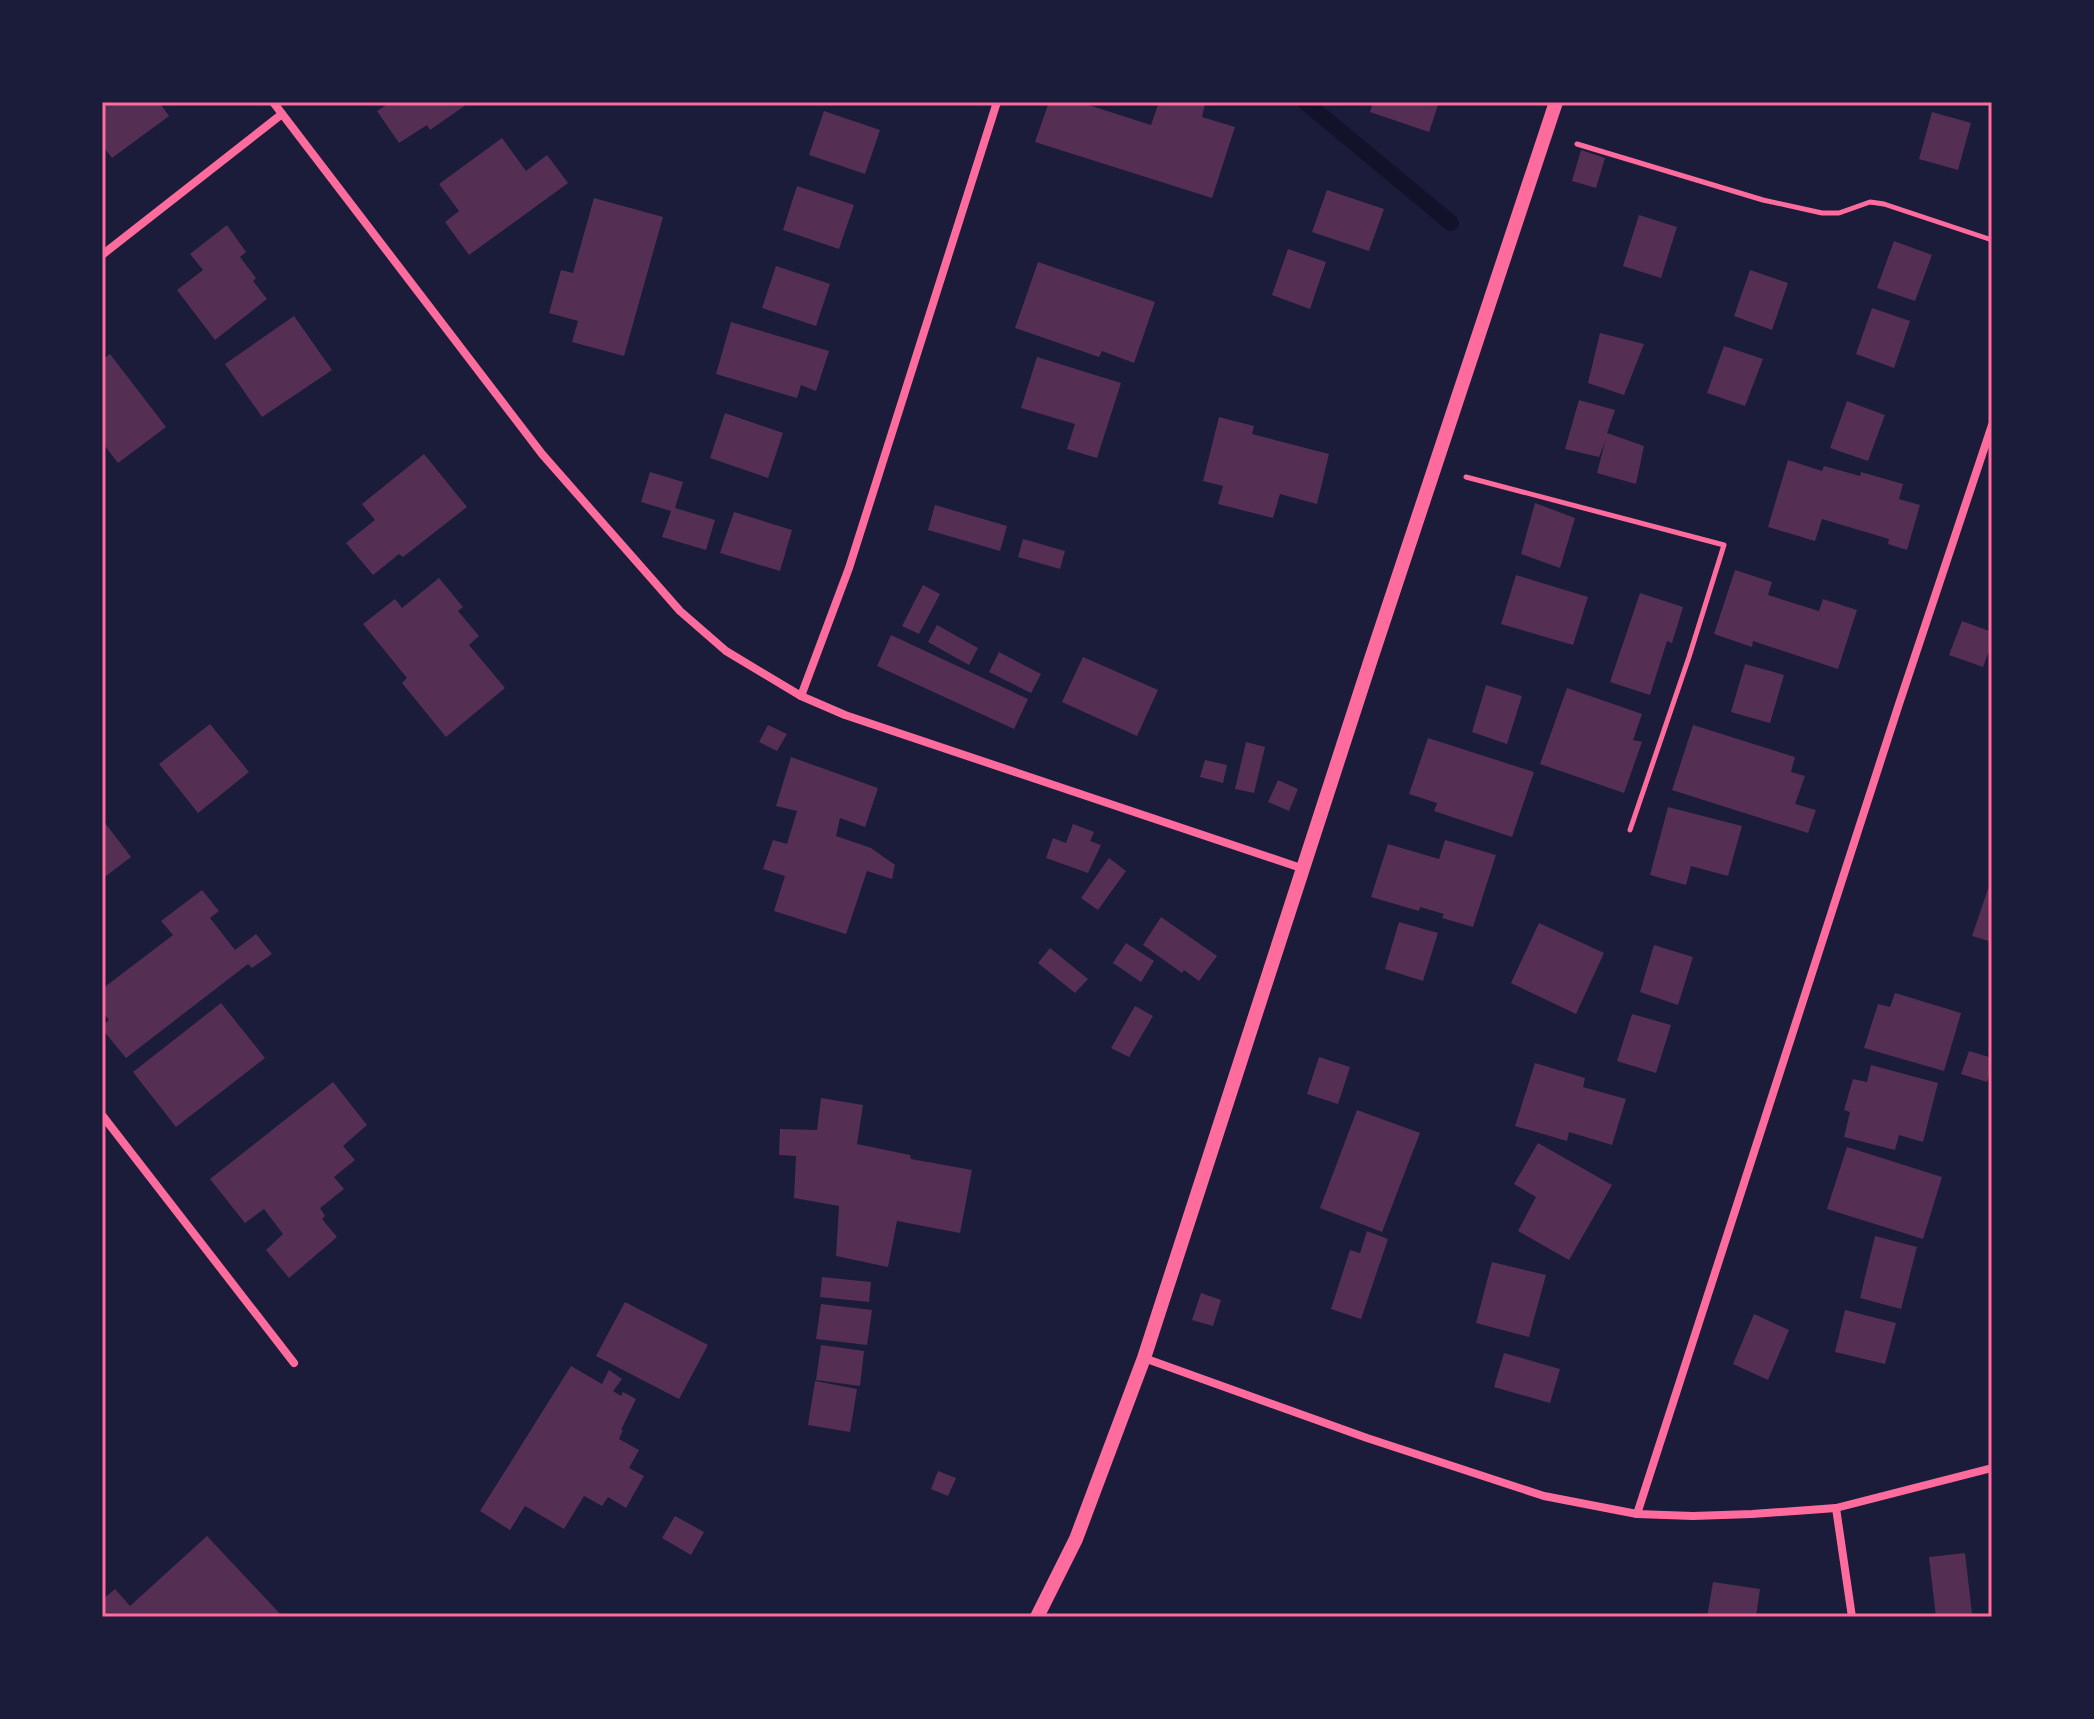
<svg xmlns="http://www.w3.org/2000/svg" width="2094" height="1719" viewBox="0 0 2094 1719" font-family="'Public Sans',sans-serif">
<style>
.lines{fill:none;stroke-linecap:round;stroke-linejoin:round}
.stream{stroke:#12122b;stroke-width:16}
.building{fill:#542f53}
.path{stroke:#ff6b9d;stroke-width:5}
.minor{stroke:#ff6b9d;stroke-width:8}
.tertiary{stroke:#ff6b9d;stroke-width:14}
.neatline{fill:none;stroke:#ff6b9d;stroke-width:3}
</style>
<rect width="100%" height="100%" fill="#1b1b3a"/>
<g class="lines">
<path class="stream" d="M1305,102L1451,223"/>
</g>
<g class="building">
<path d="M102,102H159L169,116L112,158L102,145Z"/>
<path d="M386,102H470L430,130L427,125L399,143L377,111L388,104Z"/>
<path d="M1049,102H1079L1151,125L1159,102H1199L1205,104L1202,117L1235,127L1212,198L1035,142Z"/>
<path d="M1373,102H1439L1429,132L1370,112Z"/>
<path d="M824,111L880,130L865,174L809,155Z"/>
<path d="M1932,112L1971,123L1958,170L1919,159Z"/>
<path d="M502,138L526,171L547,155L568,183L469,255L445,222L459,211L439,184Z"/>
<path d="M1581,150L1605,158L1596,188L1572,181Z"/>
<path d="M797,186L854,205L839,249L783,230Z"/>
<path d="M1327,190L1384,209L1369,251L1312,232Z"/>
<path d="M594,198L663,217L624,356L572,342L578,321L549,313L561,270L573,273Z"/>
<path d="M1639,215L1677,227L1661,278L1623,266Z"/>
<path d="M227,225L246,252L240,257L256,278L253,281L267,299L215,340L177,290L203,270L190,254Z"/>
<path d="M1894,241L1932,255L1915,301L1877,288Z"/>
<path d="M1288,249L1326,262L1310,309L1272,295Z"/>
<path d="M1038,262L1155,302L1134,363L1102,351L1099,357L1015,328Z"/>
<path d="M776,266L830,284L816,326L762,308Z"/>
<path d="M1750,270L1788,283L1772,330L1734,316Z"/>
<path d="M1872,308L1910,321L1894,368L1856,354Z"/>
<path d="M294,316L332,370L262,417L225,364Z"/>
<path d="M731,322L829,351L816,391L801,385L797,398L716,374Z"/>
<path d="M1600,333L1644,344L1624,395L1588,383Z"/>
<path d="M1724,346L1763,359L1745,406L1707,393Z"/>
<path d="M110,354L166,427L118,463L102,442V360Z"/>
<path d="M1037,357L1121,383L1097,458L1067,449L1075,424L1021,408Z"/>
<path d="M1579,400L1615,410L1607,433L1644,446L1636,484L1597,473L1605,442L1599,457L1565,449Z"/>
<path d="M1847,401L1885,415L1868,461L1830,448Z"/>
<path d="M725,413L783,433L768,478L710,458Z"/>
<path d="M1219,417L1254,426L1252,434L1329,454L1317,504L1280,494L1273,518L1218,504L1223,486L1203,481Z"/>
<path d="M424,454L467,507L403,557L399,554L373,575L346,543L375,520L362,504Z"/>
<path d="M1788,460L1822,471L1824,466L1860,476L1861,472L1903,484L1899,499L1920,505L1907,550L1888,544L1889,539L1822,519L1815,541L1768,527Z"/>
<path d="M650,472L683,482L675,508L715,520L706,550L662,537L671,511L641,502Z"/>
<path d="M1535,503L1575,518L1560,568L1521,554Z"/>
<path d="M935,505L1007,526L1000,551L928,530Z"/>
<path d="M734,512L792,530L780,571L720,553Z"/>
<path d="M1023,539L1065,551L1060,569L1018,557Z"/>
<path d="M1735,570L1772,582L1768,595L1819,611L1823,599L1857,610L1838,669L1753,641L1752,647L1714,634Z"/>
<path d="M1516,575L1588,597L1573,645L1501,624Z"/>
<path d="M439,578L463,607L458,611L479,636L469,645L505,688L446,737L402,683L407,678L363,624L395,599L402,608Z"/>
<path d="M923,585L940,594L919,634L902,626Z"/>
<path d="M1640,593L1683,607L1672,643L1667,641L1650,695L1610,682Z"/>
<path d="M1962,621L1992,632V643L1983,667L1949,655Z"/>
<path d="M937,625L978,648L969,665L928,642Z"/>
<path d="M891,635L1028,699L1014,729L877,666Z"/>
<path d="M999,652L1041,674L1031,693L989,672Z"/>
<path d="M1083,657L1158,690L1137,736L1062,702Z"/>
<path d="M1745,664L1784,675L1770,723L1731,712Z"/>
<path d="M1486,685L1522,696L1507,744L1472,732Z"/>
<path d="M1567,688L1642,714L1633,740L1642,742L1624,793L1540,764Z"/>
<path d="M210,724L249,772L198,813L159,764Z"/>
<path d="M768,725L787,734L777,751L759,742Z"/>
<path d="M1693,725L1795,757L1791,772L1805,776L1795,804L1816,810L1808,833L1672,790Z"/>
<path d="M1428,738L1534,772L1512,837L1434,811L1437,803L1409,794Z"/>
<path d="M1246,742L1265,747L1254,793L1235,789Z"/>
<path d="M791,757L878,788L865,827L840,818L836,836L871,848L895,865L892,879L867,871L846,934L774,911L785,876L763,869L773,840L787,844L797,811L776,806Z"/>
<path d="M1205,760L1227,765L1223,783L1200,777Z"/>
<path d="M1278,780L1298,789L1289,811L1268,802Z"/>
<path d="M1668,807L1742,826L1728,876L1691,866L1686,885L1650,875Z"/>
<path d="M102,819L131,857L102,879Z"/>
<path d="M1073,824L1094,832L1090,841L1101,845L1088,873L1046,858L1053,838L1066,843Z"/>
<path d="M1445,840L1496,855L1473,927L1442,918L1444,914L1420,907L1419,911L1371,897L1388,844L1439,859Z"/>
<path d="M1109,858L1126,871L1098,910L1081,898Z"/>
<path d="M1988,889L1992,890V942L1972,936Z"/>
<path d="M202,890L219,911L210,918L235,950L256,934L272,954L252,968L248,964L126,1058L102,1029V1026L109,1020L102,1011V989L173,935L161,921Z"/>
<path d="M1161,917L1217,956L1199,981L1184,970L1182,973L1143,945Z"/>
<path d="M1399,922L1438,933L1423,981L1385,969Z"/>
<path d="M1539,923L1604,953L1576,1014L1511,983Z"/>
<path d="M1126,943L1154,961L1141,982L1113,963Z"/>
<path d="M1654,945L1693,957L1678,1005L1640,992Z"/>
<path d="M1050,948L1088,979L1075,993L1038,963Z"/>
<path d="M1895,993L1961,1013L1944,1071L1864,1048L1878,1004L1890,1007Z"/>
<path d="M221,1003L265,1058L176,1127L133,1072Z"/>
<path d="M1135,1006L1153,1016L1129,1057L1111,1048Z"/>
<path d="M1632,1014L1671,1025L1656,1073L1617,1061Z"/>
<path d="M1969,1051L1992,1058V1067L1987,1082L1961,1074Z"/>
<path d="M1319,1057L1350,1067L1338,1104L1307,1094Z"/>
<path d="M1535,1063L1585,1078L1583,1087L1626,1099L1612,1145L1569,1132L1567,1141L1515,1126Z"/>
<path d="M1871,1065L1938,1083L1923,1142L1899,1135L1895,1150L1844,1137L1850,1112L1844,1110L1853,1079L1867,1082Z"/>
<path d="M333,1082L367,1125L343,1146L355,1160L334,1177L344,1189L320,1208L325,1216L322,1219L337,1237L289,1278L266,1250L283,1234L264,1209L245,1223L210,1179Z"/>
<path d="M821,1098L863,1105L857,1144L910,1155L911,1159L972,1170L960,1233L897,1221L888,1267L836,1256L839,1206L794,1198L796,1156L779,1155L780,1129L817,1130Z"/>
<path d="M1357,1110L1420,1133L1382,1232L1320,1208Z"/>
<path d="M1538,1143L1612,1185L1569,1260L1518,1231L1536,1197L1514,1184Z"/>
<path d="M1847,1147L1942,1177L1923,1239L1827,1209Z"/>
<path d="M1367,1231L1388,1239L1361,1319L1331,1309L1350,1250L1360,1253Z"/>
<path d="M1875,1236L1917,1247L1901,1309L1860,1298Z"/>
<path d="M1492,1262L1546,1275L1529,1337L1476,1323Z"/>
<path d="M822,1277L871,1282L869,1302L820,1297Z"/>
<path d="M1201,1293L1221,1300L1213,1326L1192,1320Z"/>
<path d="M625,1302L708,1345L679,1399L596,1356Z"/>
<path d="M821,1304L872,1310L867,1345L816,1339Z"/>
<path d="M1845,1310L1896,1323L1885,1364L1835,1352Z"/>
<path d="M1754,1314L1789,1330L1768,1380L1733,1364Z"/>
<path d="M821,1345L864,1351L860,1386L816,1380Z"/>
<path d="M1504,1353L1560,1369L1550,1403L1494,1387Z"/>
<path d="M571,1366L602,1384L609,1370L622,1379L613,1391L621,1396L623,1392L636,1399L621,1430H623L619,1439L639,1450L629,1468L644,1476L626,1508L608,1497L602,1506L584,1496L564,1529L525,1506L510,1530L480,1511Z"/>
<path d="M815,1381L857,1389L850,1432L808,1425Z"/>
<path d="M938,1471L956,1478L948,1496L931,1489Z"/>
<path d="M675,1516L704,1532L691,1555L662,1538Z"/>
<path d="M207,1536L283,1617H102V1600L115,1589L130,1606Z"/>
<path d="M1965,1553L1972,1614L1936,1617L1929,1557Z"/>
<path d="M1713,1582L1760,1589L1756,1617H1707Z"/>
</g>
<g class="lines">
<g class="path">
<path d="M1577,144L1763,200L1822,213H1839L1870,202L1884,204L1992,240"/>
<path d="M1466,477L1724,545L1689,657L1630,830"/>
</g>
<g class="minor">
<path d="M273,102L542,454L680,611L726,651L801,696L845,715L1304,869"/>
<path d="M102,255L282,114"/>
<path d="M801,696L849,568L997,102"/>
<path d="M102,1115L294,1363"/>
<path d="M1144,1358L1367,1438L1544,1496L1637,1514L1693,1516L1752,1514L1836,1508L1992,1468"/>
<path d="M1836,1508L1852,1617"/>
<path d="M1637,1514L1898,707L1992,425"/>
</g>
<path class="tertiary" d="M1037,1617L1076,1539L1144,1358L1371,659L1556,102"/>
</g>
<rect width="2094" height="1719" fill="none" stroke="#1b1b3a" stroke-width="208"/>
<rect x="104" y="104" width="1886" height="1511" class="neatline"/>
</svg>
